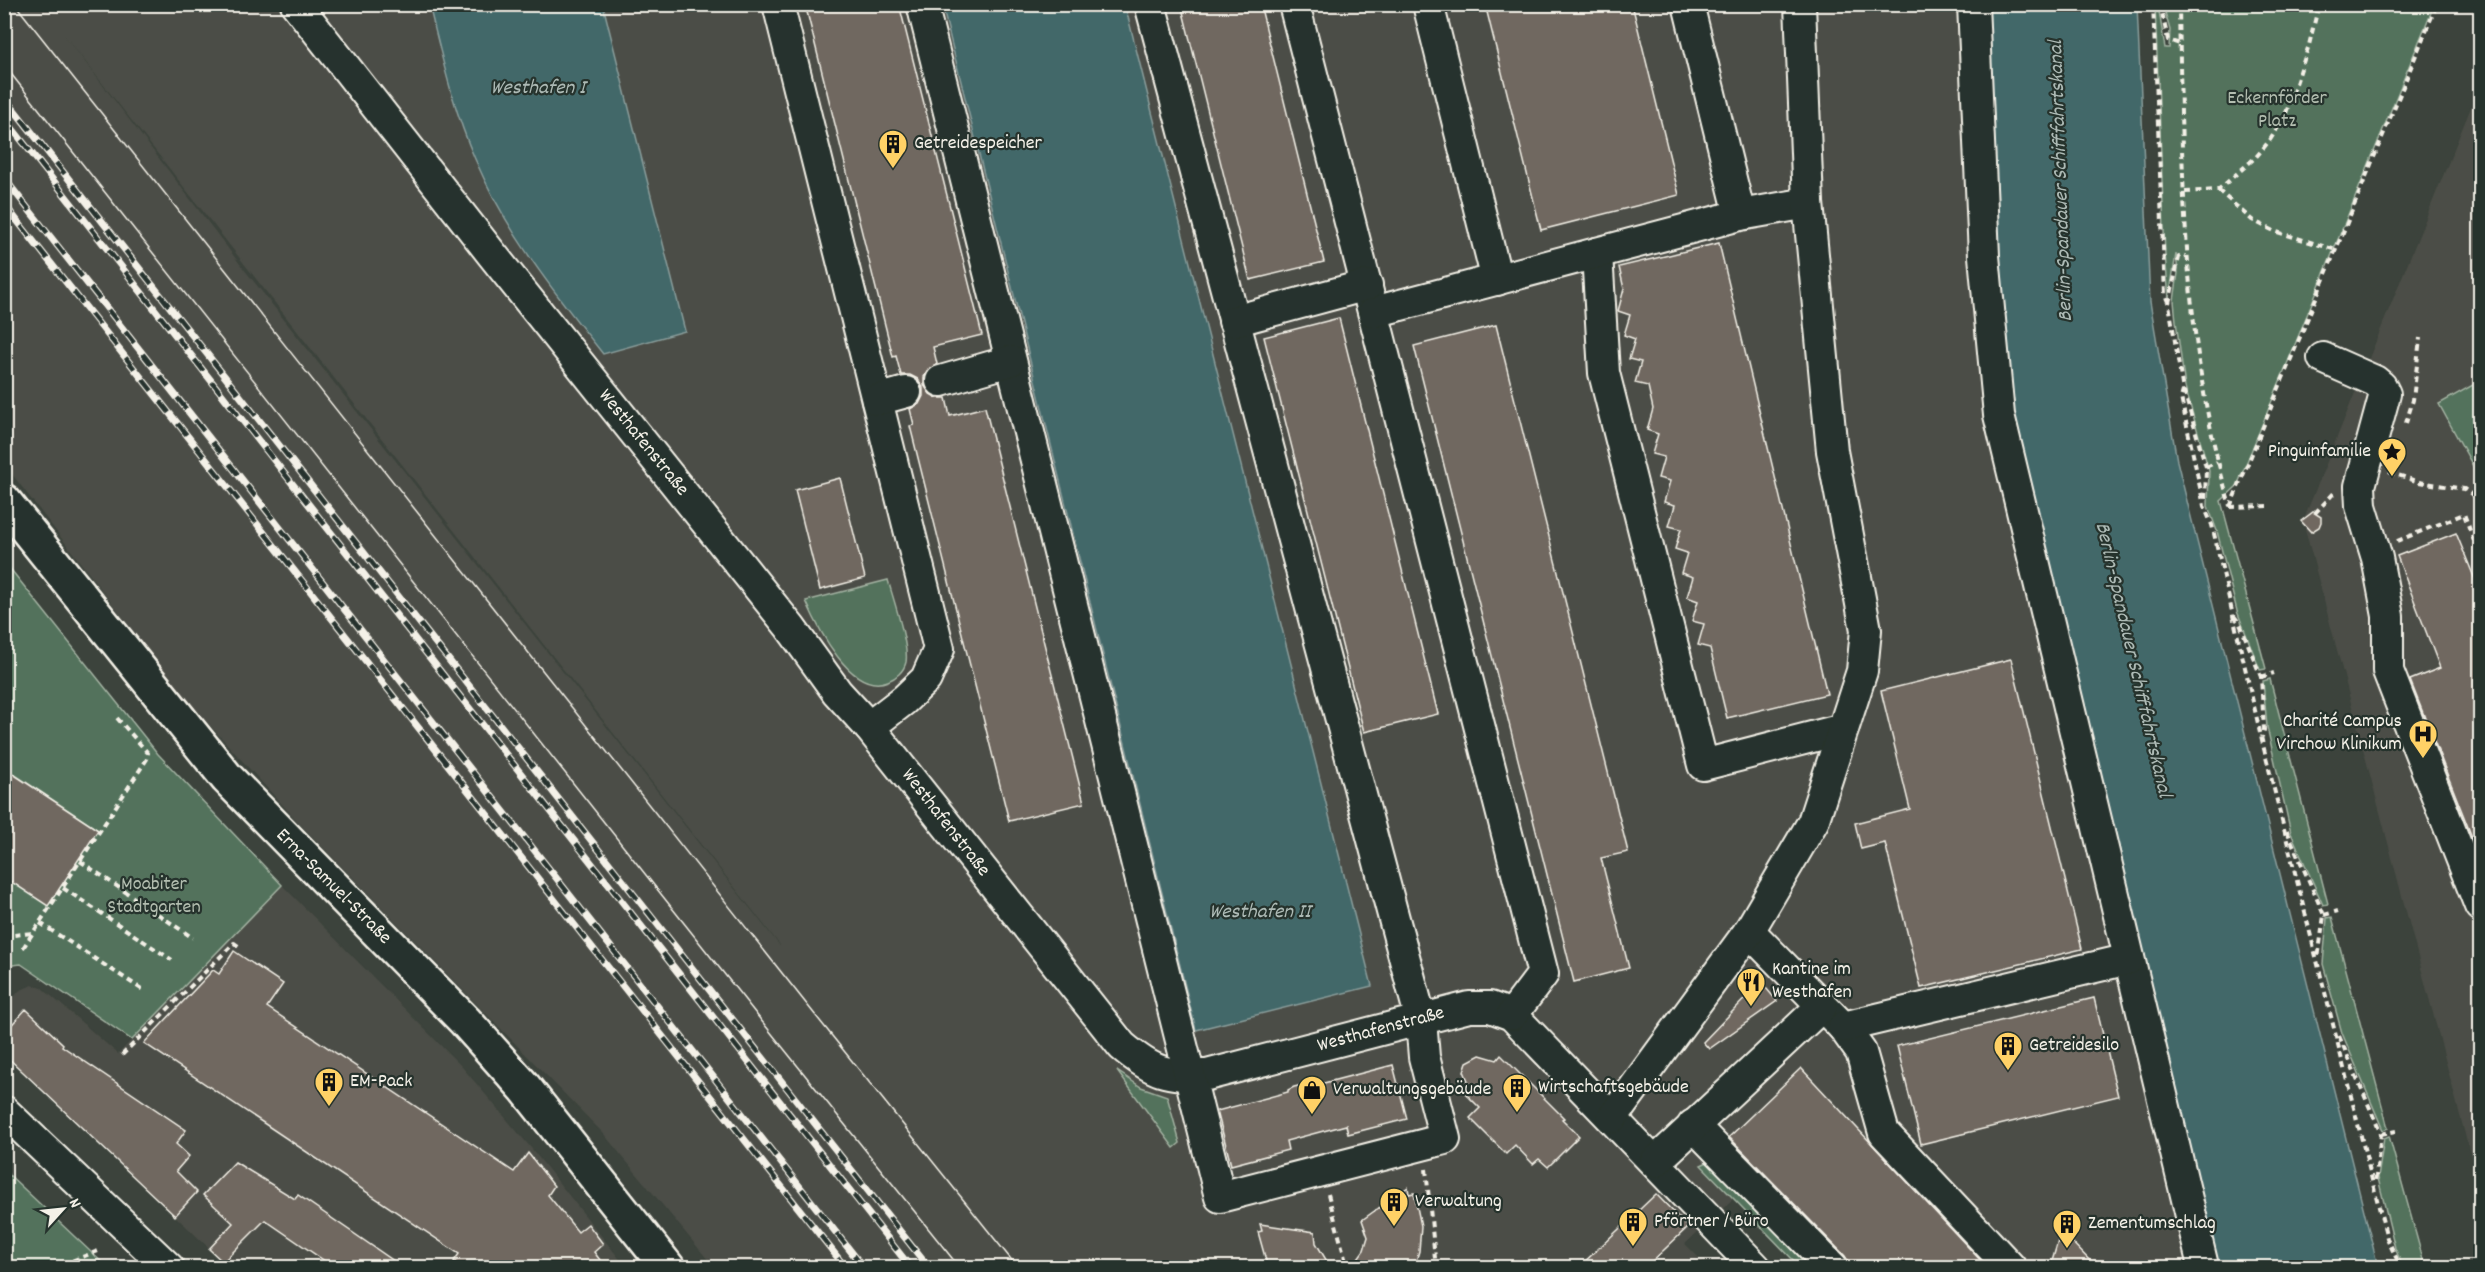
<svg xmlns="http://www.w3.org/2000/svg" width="2485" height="1272" viewBox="0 0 2485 1272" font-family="Dekko,sans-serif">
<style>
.built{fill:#4c4e47;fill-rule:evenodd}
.green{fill:#52725b;stroke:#a3b2a2;stroke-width:1.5}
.water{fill:#436769;stroke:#8a9e9c;stroke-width:1.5}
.building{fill:#706860;stroke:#f4f1e8;stroke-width:1.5}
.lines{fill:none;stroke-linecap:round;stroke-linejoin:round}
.minor-casing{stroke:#f4f1e8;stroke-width:34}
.major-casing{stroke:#f4f1e8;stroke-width:38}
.path{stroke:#f4f1e8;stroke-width:4;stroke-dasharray:6 4.5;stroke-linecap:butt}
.minor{stroke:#26332d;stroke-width:30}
.major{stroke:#26332d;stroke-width:33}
.tram{stroke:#f4f1e8;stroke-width:1.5}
.rail-casing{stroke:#f4f1e8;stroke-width:7}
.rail{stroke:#26332d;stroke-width:4.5;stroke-dasharray:14;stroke-linecap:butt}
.labels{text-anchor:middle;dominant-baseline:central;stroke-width:4.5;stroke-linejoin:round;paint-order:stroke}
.park-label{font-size:20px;fill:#b3beb0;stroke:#26332d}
.poi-label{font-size:20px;fill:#f4f1e8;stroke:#26332d;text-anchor:start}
.street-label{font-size:20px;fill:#f4f1e8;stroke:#26332d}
.water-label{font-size:21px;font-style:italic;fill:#adbab5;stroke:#26332d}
</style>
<rect width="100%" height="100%" fill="#3c433c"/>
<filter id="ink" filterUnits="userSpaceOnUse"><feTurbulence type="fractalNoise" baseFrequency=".0167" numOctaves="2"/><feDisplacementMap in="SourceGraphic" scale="12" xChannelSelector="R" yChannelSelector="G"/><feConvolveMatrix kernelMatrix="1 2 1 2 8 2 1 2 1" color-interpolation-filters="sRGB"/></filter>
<g filter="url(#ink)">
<g class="built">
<path d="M5,5H1982L2215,1267H1799L1733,1199L1685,1244L1708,1267H714L603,1133L299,823L185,698L5,465ZM62,32L780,945V946L243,268Z"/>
<path d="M2480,85V1191L2303,521Z"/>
<path d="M282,885L462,1067L531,1148L626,1267H229L5,1054L4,1009L19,991L32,985L42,988L118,1054Z"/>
</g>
<g class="green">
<path d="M2155,5H2158L2165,48H2169L2170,30L2163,5H2434L2237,486L2221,501L2266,669L2260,670L2237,611L2217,531L2208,506L2209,471L2185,387L2176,321L2174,301L2178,273L2176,254L2169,298L2165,255Z"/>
<path d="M2480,381V474L2478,475L2439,404Z"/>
<path d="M4,561L158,754L282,885L132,1040L21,964L5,966V877L98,830L5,768Z"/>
<path d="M888,580C893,598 909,645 906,662C904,671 896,678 888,681C851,696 818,628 806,601Z"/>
<path d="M2270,679L2328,904L2323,905L2291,833L2267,727L2263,681Z"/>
<path d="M2332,917L2388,1128L2383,1130L2342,1033L2323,964L2327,918Z"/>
<path d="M1117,1071L1141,1087L1167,1096L1180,1143L1174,1148Z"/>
<path d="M2389,1136L2425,1267H2403L2395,1248L2378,1178L2384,1138Z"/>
<path d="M1716,1158L1821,1267H1800L1701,1165Z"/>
<path d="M5,1171L93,1254L107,1267H10L5,1252Z"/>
</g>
<g class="water">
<path d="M429,5H603L685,331L603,354C553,291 507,233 475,159C453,109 442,57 429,5Z"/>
<path d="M942,5H1125L1372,986L1196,1030Z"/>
<path d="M1982,5H2137L2150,302L2177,461L2378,1267H2215L2005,378Z"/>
</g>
<g class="building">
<path d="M805,4H899L982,335L933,347L937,364L928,370L924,377V385L930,394L937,398H946L950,416L985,407L1084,803L1009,821L910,426L914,425L910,409L919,404L923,396V388L918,379L910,375H901L896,356L893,357Z"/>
<path d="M1181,4H1260L1324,262L1250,280Z"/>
<path d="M1485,4H1632L1679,195L1541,230Z"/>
<path d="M1719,243L1827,694L1727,718L1710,648L1698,645L1704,624L1692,621L1698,601L1687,597L1693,577L1681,573L1687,553L1675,549L1681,529L1669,526L1675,505L1664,502L1670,481L1658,478L1664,457L1652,454L1658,434L1647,430L1653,409L1648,386L1635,383L1641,362L1629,359L1635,339L1624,335L1630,315L1618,311L1624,289L1619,267Z"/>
<path d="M1339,318L1438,714L1364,732L1264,337Z"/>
<path d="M1496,325L1628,852L1601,858L1629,968L1574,982L1414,346Z"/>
<path d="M840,478L865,578L820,590L795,490Z"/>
<path d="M2313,512L2321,517V522L2319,527L2311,532L2301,521Z"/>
<path d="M2456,533L2481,594V860L2410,680L2440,668L2397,556Z"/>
<path d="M2011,659L2082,949L1921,988L1885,843L1861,849L1855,823L1910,809L1881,691Z"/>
<path d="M4,768L98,830L48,906L4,877Z"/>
<path d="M234,951L283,984L267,1007L514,1172L528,1153L554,1186L548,1195L578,1232L588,1224L603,1244L594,1252L606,1268H464L454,1261L459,1254L144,1043L213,970L219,974Z"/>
<path d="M1761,982L1777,1001L1709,1049L1703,1042Z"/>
<path d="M2094,998L2118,1096L1921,1144L1897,1046Z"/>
<path d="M26,1009L63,1044L62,1046L186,1130L176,1144L189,1156L176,1171L197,1192L175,1216L4,1054V1033Z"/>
<path d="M1480,1055L1497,1060L1501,1055L1564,1118L1562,1119L1579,1136L1548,1167L1539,1159L1533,1164L1515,1145L1506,1154L1470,1118L1480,1108L1465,1093L1471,1088L1464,1071L1467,1062Z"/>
<path d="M1393,1065L1407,1119L1348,1134L1346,1125L1286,1141L1288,1150L1231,1165L1217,1111L1288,1092V1090L1294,1087L1320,1081V1084Z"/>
<path d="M1801,1068L1982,1262L1976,1268H1852L1845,1256L1729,1137Z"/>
<path d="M235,1162L295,1199L298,1195L404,1268H335L265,1220L223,1262L209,1249L233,1223L203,1195Z"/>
<path d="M1408,1187L1409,1194L1414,1193L1421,1226L1419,1251L1414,1268H1351L1364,1250L1368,1237L1362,1220Z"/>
<path d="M1656,1194L1688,1227L1645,1268H1578Z"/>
<path d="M1260,1224L1315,1232L1316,1243L1331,1268H1268L1258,1232L1262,1231Z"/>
<path d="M2061,1231L2097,1268H2050Z"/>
</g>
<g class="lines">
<g class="minor-casing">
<g id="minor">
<path d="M296,4L491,253L790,627L837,692L869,727L1122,1046C1154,1073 1166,1076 1207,1075L1469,1007H1490L1512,1015L1756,1268"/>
<path d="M778,4L939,649L926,679L904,700L869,727"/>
<path d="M922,4L1220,1197L1445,1139L1424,1057L1421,1020L1150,4"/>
<path d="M1294,4L1543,974L1512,1015"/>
<path d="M1428,4L1497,280"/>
<path d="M1688,4L1740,215"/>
<path d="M1973,4L1984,256L1999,415L2203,1266"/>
<path d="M1597,253L1604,373L1703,765L1843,729"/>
<path d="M1374,312L1740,215L1808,203"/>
<path d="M1234,321L1367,285"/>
<path d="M2323,358L2375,381L2381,386L2385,394L2360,486L2361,506L2377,558L2388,616V671L2480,906"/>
<path d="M941,381L1010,361"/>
<path d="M877,400L906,392"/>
<path d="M1749,931L1843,1027L1861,1052L1884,1133L2011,1268"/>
<path d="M1843,1027L2129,959"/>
<path d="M4,1111L169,1268"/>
<path d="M1612,1118L1749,931L1813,822L1862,671L1866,630L1832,451L1808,203L1800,4"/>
<path d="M1693,1125L1833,1268"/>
<path d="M1655,1162L1822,1006"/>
</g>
</g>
<g class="major-casing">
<path id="major" d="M4,501L227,778L465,1021L525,1088L668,1268"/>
</g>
<g class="path">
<path d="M2153,4L2165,295L2169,304L2183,391L2181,398L2204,506L2212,525L2263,745L2374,1188L2387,1238L2401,1268"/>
<path d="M2160,4L2168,40L2180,44"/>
<path d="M2179,4C2182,173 2182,343 2230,506"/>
<path d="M2218,190L2252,220L2274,231L2336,250"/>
<path d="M2185,192L2218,190L2256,157L2270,140L2285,116L2309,45L2319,4"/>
<path d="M2169,303L2179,257L2186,256"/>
<path d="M2184,391L2206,467L2205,500"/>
<path d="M2406,423L2413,400L2420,338"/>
<path d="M2206,467L2217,462"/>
<path d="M2389,472L2419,482L2464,489L2480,500"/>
<path d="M2230,507L2437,4"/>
<path d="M2230,507L2267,506"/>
<path d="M2315,513L2334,493"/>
<path d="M2397,541L2464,514L2480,557"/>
<path d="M2234,616L2240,624L2261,677L2264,730L2262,737"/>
<path d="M2261,677L2274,673"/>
<path d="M2287,831L2324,915L2318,959"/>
<path d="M80,861L193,938"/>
<path d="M63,888L172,960"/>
<path d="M2324,915L2338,911"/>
<path d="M40,923L143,990"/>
<path d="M4,936L33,933"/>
<path d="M23,948L147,759L148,753L117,718"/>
<path d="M2339,1036L2381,1134L2375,1184"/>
<path d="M122,1055L234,943L240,947"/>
<path d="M2381,1134L2396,1131"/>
<path d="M1426,1169L1436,1268"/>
<path d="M1328,1194L1346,1262"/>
<path d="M53,1268L98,1251"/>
</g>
<use href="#minor" class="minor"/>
<use href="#major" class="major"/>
<g class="tram">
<path d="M15,4L816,1016L1018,1268"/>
<path d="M4,65L760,1019L960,1268"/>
</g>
<g class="rail-casing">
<g id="rail">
<path d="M4,97L929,1268"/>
<path d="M4,118L911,1268"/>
<path d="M4,178L864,1268"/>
<path d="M4,204L846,1268"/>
</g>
</g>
<use href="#rail" class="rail"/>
</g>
</g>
<defs>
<g id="building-pin" transform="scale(1.5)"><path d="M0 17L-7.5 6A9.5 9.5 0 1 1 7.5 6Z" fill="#ffd166" stroke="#26332d"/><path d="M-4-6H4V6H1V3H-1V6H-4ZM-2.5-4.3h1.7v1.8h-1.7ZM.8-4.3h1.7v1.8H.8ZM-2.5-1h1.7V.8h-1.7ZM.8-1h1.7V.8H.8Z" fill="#111"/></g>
<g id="sight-pin" transform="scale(1.5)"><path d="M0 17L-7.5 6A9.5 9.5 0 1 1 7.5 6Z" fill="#ffd166" stroke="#26332d"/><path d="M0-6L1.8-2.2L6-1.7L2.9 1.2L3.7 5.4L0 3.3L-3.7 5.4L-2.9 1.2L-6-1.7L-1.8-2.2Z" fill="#111"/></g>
<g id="hospital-pin" transform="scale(1.5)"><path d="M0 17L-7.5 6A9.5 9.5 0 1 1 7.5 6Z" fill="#ffd166" stroke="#26332d"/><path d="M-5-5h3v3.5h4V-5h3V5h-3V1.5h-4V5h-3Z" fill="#111"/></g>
<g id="restaurant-pin" transform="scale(1.5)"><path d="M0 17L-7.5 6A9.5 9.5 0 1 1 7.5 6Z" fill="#ffd166" stroke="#26332d"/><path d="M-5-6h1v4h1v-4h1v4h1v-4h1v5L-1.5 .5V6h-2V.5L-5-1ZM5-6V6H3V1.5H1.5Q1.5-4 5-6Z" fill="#111"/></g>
<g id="shop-pin" transform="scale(1.5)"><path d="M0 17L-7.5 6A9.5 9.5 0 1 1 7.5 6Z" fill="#ffd166" stroke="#26332d"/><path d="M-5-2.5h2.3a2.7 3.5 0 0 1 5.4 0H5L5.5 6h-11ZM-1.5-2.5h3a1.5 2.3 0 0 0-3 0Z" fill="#111"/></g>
</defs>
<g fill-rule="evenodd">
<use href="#building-pin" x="893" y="144"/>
<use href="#sight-pin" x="2392" y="452"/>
<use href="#hospital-pin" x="2423" y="734"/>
<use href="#restaurant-pin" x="1751" y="982"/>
<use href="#building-pin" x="2008" y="1046"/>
<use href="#building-pin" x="329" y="1082"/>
<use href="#building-pin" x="1517" y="1088"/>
<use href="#shop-pin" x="1312" y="1090"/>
<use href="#building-pin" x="1394" y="1202"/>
<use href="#building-pin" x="1633" y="1222"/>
<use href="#building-pin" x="2067" y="1224"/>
</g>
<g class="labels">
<g class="park-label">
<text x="2277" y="99">Eckernförder<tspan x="2277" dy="23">Platz</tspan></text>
<text x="154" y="885">Moabiter<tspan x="154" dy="23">Stadtgarten</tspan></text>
</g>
<g class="poi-label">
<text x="914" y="144">Getreidespeicher</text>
<text x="2371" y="452" text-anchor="end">Pinguinfamilie</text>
<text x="2402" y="722" text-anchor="end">Charité Campus<tspan x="2402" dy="23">Virchow Klinikum</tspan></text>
<text x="1772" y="970">Kantine im<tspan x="1772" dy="23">Westhafen</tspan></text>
<text x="2029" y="1046">Getreidesilo</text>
<text x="350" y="1082">EM-Pack</text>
<text x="1538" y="1088">Wirtschaftsgebäude</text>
<text x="1333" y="1090">Verwaltungsgebäude</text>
<text x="1415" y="1202">Verwaltung</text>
<text x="1654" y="1222">Pförtner / Büro</text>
<text x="2088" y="1224">Zementumschlag</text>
</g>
<g class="street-label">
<text transform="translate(643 443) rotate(51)">Westhafenstraße</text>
<text transform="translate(945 823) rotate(52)">Westhafenstraße</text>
<text transform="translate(333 887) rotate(45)">Erna-Samuel-Straße</text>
<text transform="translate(1381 1030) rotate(-15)">Westhafenstraße</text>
</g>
<g class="water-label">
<text x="538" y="89">Westhafen I</text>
<text transform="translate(2062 181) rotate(-92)">Berlin-Spandauer Schifffahrtskanal</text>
<text transform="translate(2132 660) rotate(77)">Berlin-Spandauer Schifffahrtskanal</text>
<text x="1260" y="913">Westhafen II</text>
</g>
</g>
<rect width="2485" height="1272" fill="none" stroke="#26332d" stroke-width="24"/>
<rect x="12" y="12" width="2461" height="1248" fill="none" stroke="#f4f1e8" stroke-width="2" filter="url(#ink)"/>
<g transform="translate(63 1209) rotate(63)" stroke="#26332d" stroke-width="4.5" paint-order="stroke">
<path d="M0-4.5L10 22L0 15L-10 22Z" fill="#f4f1e8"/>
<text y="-9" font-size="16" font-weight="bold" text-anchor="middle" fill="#f4f1e8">N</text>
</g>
</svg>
